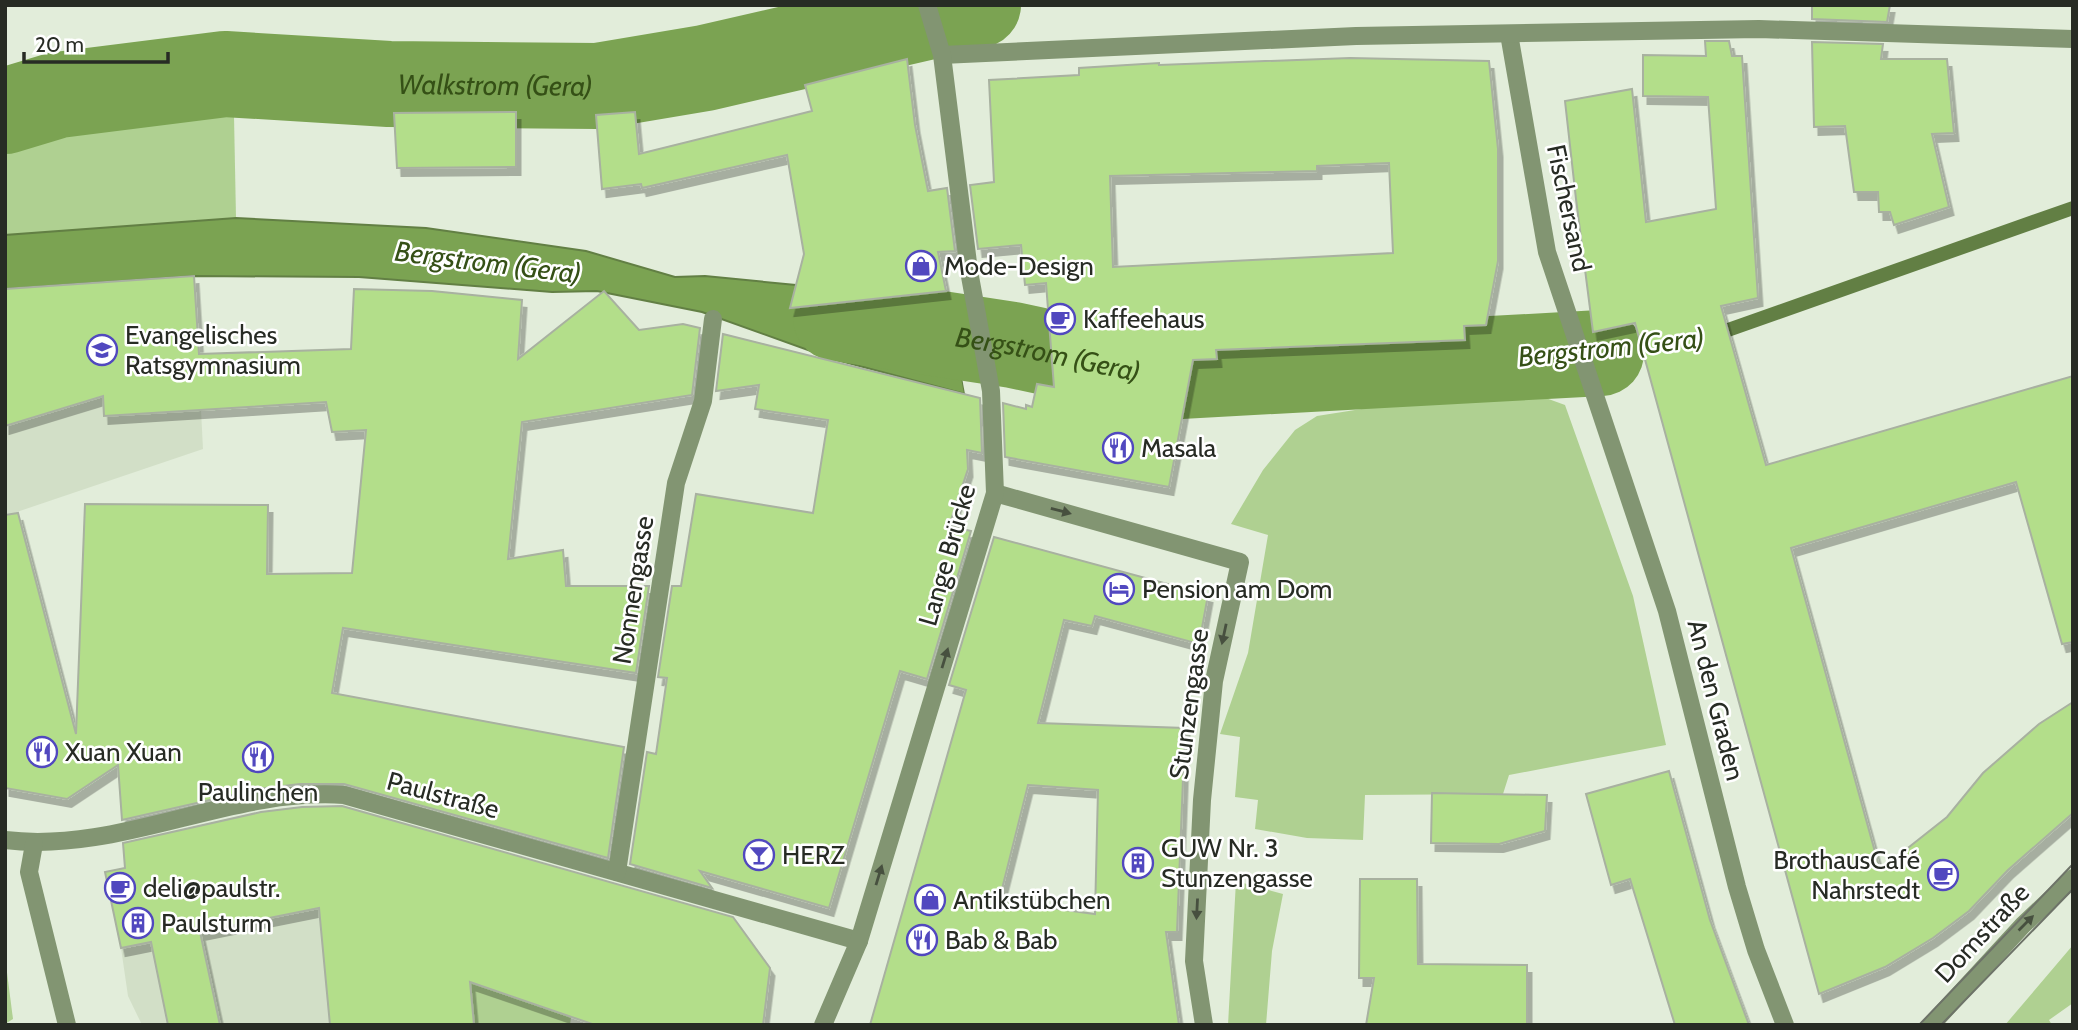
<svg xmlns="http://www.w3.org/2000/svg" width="2078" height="1030" viewBox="0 0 2078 1030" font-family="Cabin,sans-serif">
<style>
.built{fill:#d2dfc7}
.green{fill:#afd091}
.water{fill:#7ba352;stroke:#627f44;stroke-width:2}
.pier{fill:#e2edda}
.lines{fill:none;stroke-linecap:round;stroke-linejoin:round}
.stream{stroke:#627f44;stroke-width:14}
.river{stroke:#7ba352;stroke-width:86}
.building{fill:#b3de8a;stroke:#a8b1a0;stroke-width:2;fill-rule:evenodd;filter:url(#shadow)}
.minor{stroke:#829572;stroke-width:18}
.tram{stroke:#6d7368;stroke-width:2}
.oneway{fill:#47503f}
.labels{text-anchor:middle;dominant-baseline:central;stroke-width:5;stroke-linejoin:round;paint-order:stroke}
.street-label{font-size:26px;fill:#272b24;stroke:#fff}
.poi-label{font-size:26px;fill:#272b24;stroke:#fff;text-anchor:start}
.water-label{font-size:28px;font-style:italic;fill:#355016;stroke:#fff}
</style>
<defs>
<filter id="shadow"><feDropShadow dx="4.5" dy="8" stdDeviation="0" flood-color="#0004"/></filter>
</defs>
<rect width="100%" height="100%" fill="#e2edda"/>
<g class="built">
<path d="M194,276L203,449L5,516V289Z"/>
<path d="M324,825V918L330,1025H142L128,996L121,948L153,941Z"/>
</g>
<g class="green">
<path d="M234,116L236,218L5,235V142L108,122Z"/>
<path d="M1543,397L1565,405L1633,596L1666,745L1509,775L1503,794L1365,795L1363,840L1307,838L1255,829L1258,800L1235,797L1240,737L1220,734L1248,653L1268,535L1231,524L1263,470L1295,430L1317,416L1374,407Z"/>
<path d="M1236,881L1283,894L1272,951L1266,1025H1228Z"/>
<path d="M2073,945V1003L2049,1020L2052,1025H2005Z"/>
<path d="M5,957L13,1019L5,1024Z"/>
<path d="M469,969L529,1002L571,1017L570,1025H474Z"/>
</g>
<path class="water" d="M236,218L426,228L586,251L675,277L705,276L796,285L946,291L965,394L833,359L702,312L597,291L552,292L359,277L194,276L5,289V235Z"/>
<path class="pier" d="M949,290L968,393L965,394L946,291Z"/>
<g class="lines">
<g class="stream">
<path d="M1711,336L2073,208"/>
<path d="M1601,353L1660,344"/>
</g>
<g class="river">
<path id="s1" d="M5,111L58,95L225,74L389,84L598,86L705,68L978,5"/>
<path id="s2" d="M836,318L1013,345L1162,377L1601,353"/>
</g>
</g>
<g class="building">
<path d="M1812,5H1890L1887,22L1812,19Z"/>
<path d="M1705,41H1729L1732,56H1742L1758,298L1721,306L1766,465L2073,376V642L2062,644L2016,482L1791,548L1880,870L1947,817L1983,773L2039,724L2073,702V813L2008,870L1969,911L1933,938L1885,967L1819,994L1635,323L1593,332L1576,199L1565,101L1632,89L1646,222L1716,209L1708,97L1643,96V55L1706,56Z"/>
<path d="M1812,42L1883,44L1881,59H1947L1954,133L1932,134L1949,207L1894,225L1890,212H1879L1878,192H1854L1845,126L1814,127Z"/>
<path d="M1350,58L1489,61L1498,149V261L1486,325L1464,326L1465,340L1216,350L1217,359L1193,360L1169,487L1005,457L1003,403L1026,409V405L1032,407L1037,384L1054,387L1046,283L1025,285L1021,245L978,249L970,185L994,182L989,80L1079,75V68L1159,63V65ZM1389,163L1393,253L1113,267L1110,176L1317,171V166Z"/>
<path d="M907,59L915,125L928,191L947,188L955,251L938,252L946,291L790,308L804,254L787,155L642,188L641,184L602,189L596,115L635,112L639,154L812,111L805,85Z"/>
<path d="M516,112V167L397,168L394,113Z"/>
<path d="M194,276L199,354L351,349L354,289L432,291L522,300L518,359L604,291L639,330L683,324L700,328L692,395L522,422L508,559L563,550L566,586H649L636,673L343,628L332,693L624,747L608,858L344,784H300L258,789L122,820L118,765L67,799L5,788V515L18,513L76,734L85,504L268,505L267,574L352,573L366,430L332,432L326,402L104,416L103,396L5,426V289Z"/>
<path d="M723,334L980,398L982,453L967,450L968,469L949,526L971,531L927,679L900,671L829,908L700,871L712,888L630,864L647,752L656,754L667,678L658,677L672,586H681L696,494L813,513L828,420L755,409L759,385L716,391Z"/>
<path d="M994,537L1208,595L1199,644L1095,616L1092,626L1064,620L1038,723L1185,728L1177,932H1166L1179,1025H870L966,690L949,685ZM1028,785L1098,790L1095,914L999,901Z"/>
<path d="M1669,771L1710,920L1749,1025H1675L1630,879L1611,885L1586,794Z"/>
<path d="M1432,793L1547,795L1545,831L1499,844L1431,843Z"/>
<path d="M342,806L733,917L770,968L763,1025H595L470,982L474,1025H330L319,908L200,932L220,1025H168L151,942L121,948L105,872L125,868L123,843L261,812L302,807Z"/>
<path d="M1360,879H1417L1418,964L1527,965V1025H1366L1374,978H1359Z"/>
</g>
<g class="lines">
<g class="minor">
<path d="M1509,34L1547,252L1667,611L1737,887L1756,950L1785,1025"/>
<path d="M942,55L1356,36L1759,29L2073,39"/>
<path d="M995,493L1240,562L1214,681L1202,800L1194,961L1204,1025"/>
<path d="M5,840C121,854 230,787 344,795L859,941"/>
<path d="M34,844L29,872L67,1025"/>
<path d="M617,872L676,483L703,401L713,319"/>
<path d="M823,1025L859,941L995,493L991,391L969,271L942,55L927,5"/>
<path d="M1931,1025L2023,925L2073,878"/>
</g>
<g class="tram">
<path d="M1919,1025L2073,864"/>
<path d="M1941,1025L2073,889"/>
</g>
</g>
<defs><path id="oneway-solid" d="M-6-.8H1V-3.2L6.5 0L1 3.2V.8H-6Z" transform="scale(1.75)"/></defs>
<g class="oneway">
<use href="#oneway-solid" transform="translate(1061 511) rotate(15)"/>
<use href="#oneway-solid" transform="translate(1224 634) rotate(102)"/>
<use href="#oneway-solid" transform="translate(945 658) rotate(-73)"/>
<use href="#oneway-solid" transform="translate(879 875) rotate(-73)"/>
<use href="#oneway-solid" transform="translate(1197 909) rotate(93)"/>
<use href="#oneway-solid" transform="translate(2026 923) rotate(-45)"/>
</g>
<defs>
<g id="shop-ring" transform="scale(1.575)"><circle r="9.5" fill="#fff" stroke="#5148bf" stroke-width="1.5"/><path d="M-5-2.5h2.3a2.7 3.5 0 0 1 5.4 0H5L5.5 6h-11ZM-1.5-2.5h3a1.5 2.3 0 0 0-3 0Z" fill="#5148bf"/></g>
<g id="cafe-ring" transform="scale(1.575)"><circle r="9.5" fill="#fff" stroke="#5148bf" stroke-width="1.5"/><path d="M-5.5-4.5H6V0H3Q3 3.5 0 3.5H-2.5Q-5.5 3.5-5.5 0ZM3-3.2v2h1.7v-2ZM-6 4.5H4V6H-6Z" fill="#5148bf"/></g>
<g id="university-ring" transform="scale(1.575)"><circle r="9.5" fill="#fff" stroke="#5148bf" stroke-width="1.5"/><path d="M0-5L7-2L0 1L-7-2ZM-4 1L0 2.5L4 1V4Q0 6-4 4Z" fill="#5148bf"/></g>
<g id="restaurant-ring" transform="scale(1.575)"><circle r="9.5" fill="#fff" stroke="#5148bf" stroke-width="1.5"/><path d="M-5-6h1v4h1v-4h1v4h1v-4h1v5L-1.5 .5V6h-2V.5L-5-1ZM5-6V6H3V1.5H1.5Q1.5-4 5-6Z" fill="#5148bf"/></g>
<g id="hotel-ring" transform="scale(1.575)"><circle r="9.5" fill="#fff" stroke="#5148bf" stroke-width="1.5"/><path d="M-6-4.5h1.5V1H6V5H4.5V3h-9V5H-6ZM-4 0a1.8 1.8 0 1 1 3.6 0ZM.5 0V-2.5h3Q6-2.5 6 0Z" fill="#5148bf"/></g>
<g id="bar-ring" transform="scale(1.575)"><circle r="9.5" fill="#fff" stroke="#5148bf" stroke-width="1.5"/><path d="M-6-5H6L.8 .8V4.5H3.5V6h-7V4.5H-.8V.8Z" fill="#5148bf"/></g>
<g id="building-ring" transform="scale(1.575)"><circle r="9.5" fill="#fff" stroke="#5148bf" stroke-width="1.5"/><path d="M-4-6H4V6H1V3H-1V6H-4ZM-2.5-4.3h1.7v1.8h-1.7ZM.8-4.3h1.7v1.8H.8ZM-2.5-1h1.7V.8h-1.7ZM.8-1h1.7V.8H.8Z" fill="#5148bf"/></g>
</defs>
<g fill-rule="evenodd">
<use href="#shop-ring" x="921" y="266"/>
<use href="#cafe-ring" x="1060" y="319"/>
<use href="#university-ring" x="102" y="350"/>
<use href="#restaurant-ring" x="1118" y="448"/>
<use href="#hotel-ring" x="1119" y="589"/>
<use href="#restaurant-ring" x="42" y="752"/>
<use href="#restaurant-ring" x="258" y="757"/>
<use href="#bar-ring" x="759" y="855"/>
<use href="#building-ring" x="1138" y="863"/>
<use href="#cafe-ring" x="1943" y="875"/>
<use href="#cafe-ring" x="120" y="888"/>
<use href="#shop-ring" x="930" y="900"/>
<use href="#building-ring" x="138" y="923"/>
<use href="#restaurant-ring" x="922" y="940"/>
</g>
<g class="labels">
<g class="street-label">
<text transform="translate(1569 208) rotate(78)">Fischersand</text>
<text transform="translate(947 555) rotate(-74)">Lange Brücke</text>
<text transform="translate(633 590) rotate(-81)">Nonnengasse</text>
<text transform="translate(1716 700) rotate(76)">An den Graden</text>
<text transform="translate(1189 704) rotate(-82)">Stunzengasse</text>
<text transform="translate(443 795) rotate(15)">Paulstraße</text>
<text transform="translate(1982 933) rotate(-47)">Domstraße</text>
</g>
<g class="poi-label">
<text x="944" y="266">Mode-Design</text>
<text x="1083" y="319">Kaffeehaus</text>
<text x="125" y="335">Evangelisches<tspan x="125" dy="30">Ratsgymnasium</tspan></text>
<text x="1141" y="448">Masala</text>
<text x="1142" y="589">Pension am Dom</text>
<text x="65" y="752">Xuan Xuan</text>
<text x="258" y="792" text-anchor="middle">Paulinchen</text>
<text x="1161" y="848">GUW Nr. 3<tspan x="1161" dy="30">Stunzengasse</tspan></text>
<text x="782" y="855">HERZ</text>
<text x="1920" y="860" text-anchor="end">BrothausCafé<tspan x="1920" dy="30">Nahrstedt</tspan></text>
<text x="143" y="888">deli@paulstr.</text>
<text x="953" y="900">Antikstübchen</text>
<text x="161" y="923">Paulsturm</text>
<text x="945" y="940">Bab &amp; Bab</text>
</g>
<g class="water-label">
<text stroke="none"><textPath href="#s1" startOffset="494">Walkstrom (Gera)</textPath></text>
<text transform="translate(488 262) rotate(7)">Bergstrom (Gera)</text>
<text transform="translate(1611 347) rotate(-6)">Bergstrom (Gera)</text>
<text stroke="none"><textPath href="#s2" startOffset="215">Bergstrom (Gera)</textPath></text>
</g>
</g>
<rect width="2078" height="1030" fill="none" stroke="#272b24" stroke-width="14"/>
<path d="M24 52v10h144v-10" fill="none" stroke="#272b24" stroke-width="3.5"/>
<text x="35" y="52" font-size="21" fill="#272b24" stroke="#ffffff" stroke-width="5" paint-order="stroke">20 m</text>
</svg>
